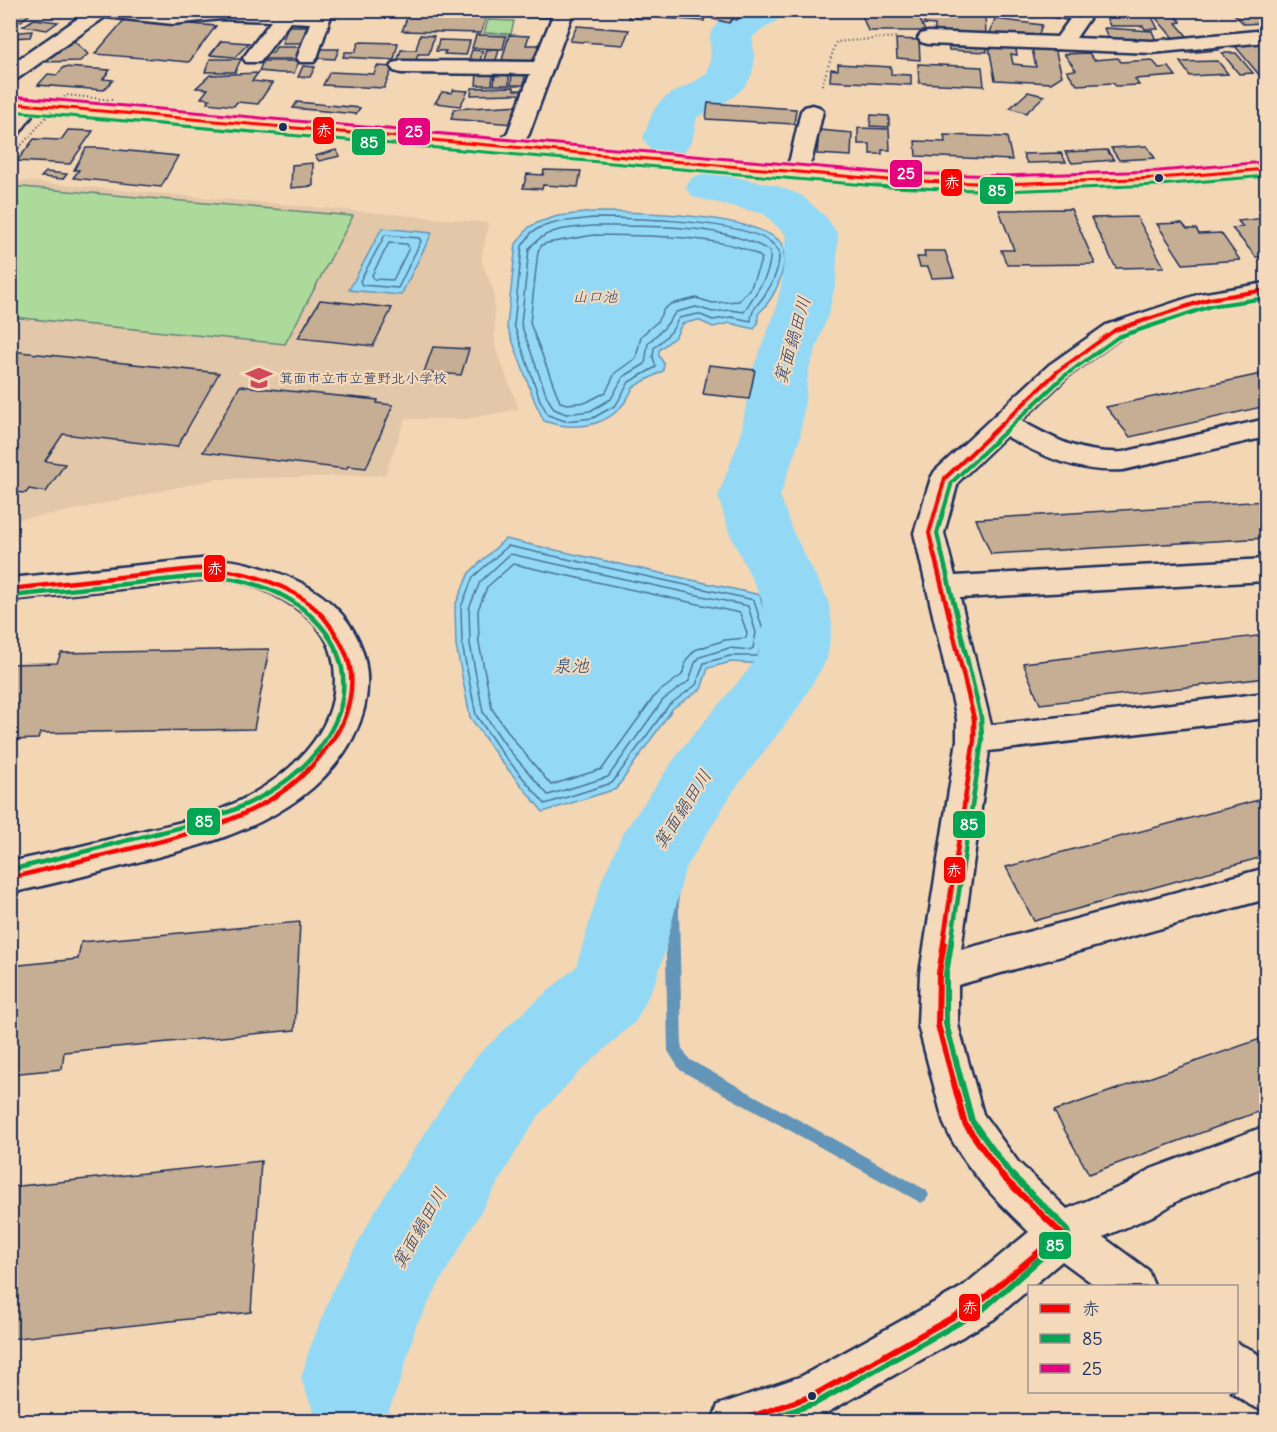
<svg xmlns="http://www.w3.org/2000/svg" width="1277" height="1432" viewBox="0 0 1277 1432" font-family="Delius,'Klee One',sans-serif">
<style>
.built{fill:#e2c7a8}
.green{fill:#abda9a;stroke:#63847c;stroke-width:1.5}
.water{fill:#93d9f5;stroke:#6395b9;stroke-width:1.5}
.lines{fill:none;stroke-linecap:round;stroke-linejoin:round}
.shore{stroke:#4b739a;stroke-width:1.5}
.stream{fill:#6395b9;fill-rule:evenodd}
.river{fill:#93d9f5;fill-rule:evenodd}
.building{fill:#c6ae94;stroke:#1b2f5e;stroke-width:1.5}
.minor-casing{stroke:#1b2f5e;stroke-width:5}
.major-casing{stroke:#1b2f5e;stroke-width:5}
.path{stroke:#1b2f5e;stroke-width:2;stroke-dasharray:1 3;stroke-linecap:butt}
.minor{fill:#f4d9bb;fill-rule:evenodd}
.major{fill:#fadf96;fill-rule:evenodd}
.path-bridge{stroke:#1b2f5e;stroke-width:2;stroke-dasharray:1 3;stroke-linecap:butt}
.bus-1-far3-casing{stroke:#f4d9bb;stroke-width:6}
.bus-1-far2-casing{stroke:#f4d9bb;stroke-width:8}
.bus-1-far1-casing{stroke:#f4d9bb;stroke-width:9}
.bus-1-casing{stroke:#f4d9bb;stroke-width:10}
.bus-2-far3-casing{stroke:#f4d9bb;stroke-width:6}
.bus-2-far2-casing{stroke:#f4d9bb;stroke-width:8}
.bus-2-far1-casing{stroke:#f4d9bb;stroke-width:9}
.bus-2-casing{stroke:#f4d9bb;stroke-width:10}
.bus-3-casing{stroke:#f4d9bb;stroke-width:6}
.bus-1-far3{stroke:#f00;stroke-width:3}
.bus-1-far2{stroke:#f00;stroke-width:4}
.bus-1-far1{stroke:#f00;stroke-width:4.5}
.bus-1{stroke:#f00;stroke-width:6}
.bus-2-far3{stroke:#00a651;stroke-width:3}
.bus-2-far2{stroke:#00a651;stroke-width:4}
.bus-2-far1{stroke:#00a651;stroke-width:4.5}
.bus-2{stroke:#00a651;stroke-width:6}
.bus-3{stroke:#e5007d;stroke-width:3}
.bus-dot{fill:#1b2f5e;stroke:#f4d9bb;stroke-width:2}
.labels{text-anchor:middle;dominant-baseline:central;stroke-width:4.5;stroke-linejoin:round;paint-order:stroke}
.far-poi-label{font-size:14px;fill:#1b2f5e;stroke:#f4d9bb;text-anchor:start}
.far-water-label{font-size:15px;font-style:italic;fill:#2d4875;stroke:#f4d9bb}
.water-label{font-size:18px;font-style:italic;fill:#2d4875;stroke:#f4d9bb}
.line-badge{stroke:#f4d9bb;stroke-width:2}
.badge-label{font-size:16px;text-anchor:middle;font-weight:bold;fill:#fff}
</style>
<rect width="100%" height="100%" fill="#f3d6b4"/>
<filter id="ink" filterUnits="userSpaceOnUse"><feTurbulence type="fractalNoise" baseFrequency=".0167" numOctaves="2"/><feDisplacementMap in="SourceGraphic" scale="12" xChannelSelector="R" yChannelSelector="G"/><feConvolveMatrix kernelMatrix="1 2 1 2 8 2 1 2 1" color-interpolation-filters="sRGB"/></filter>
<g filter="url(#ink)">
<path class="built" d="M10,180L489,223L481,260L494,292L495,347L519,409L466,419H405L385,475L216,479L59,513L11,520Z"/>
<g class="green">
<path d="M488,20L514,21L511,34L484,33Z"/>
<path d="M11,186L353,216L285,344L11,317Z"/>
</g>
<g class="water">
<path d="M593,212C638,212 751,213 782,243C790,266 775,298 758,314V323L754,329L730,323L713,327L698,320L682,324L676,336L659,350V356L664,364L663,371L633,387C618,425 580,433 544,421L535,402L507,326L516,244L529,227L539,222L558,216Z"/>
<path d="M382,228L432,233L401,295L349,290Z"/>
<path d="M505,539L760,595L770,634L763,664L731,662L708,668L701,689L673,708L616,789L543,812L498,757L470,717L456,645L455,606L469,573Z"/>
</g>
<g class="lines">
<g class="shore">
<path d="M593,218C633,218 737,220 769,241C773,243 776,248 779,251C780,267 773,283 764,296C758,305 751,309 751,321L731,317L713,320L698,314L679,318L671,332L654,348L653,357L656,367L629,382L616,405L593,418L565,421L548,415L540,400L514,325L522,246L532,232L541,227L559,222Z"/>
<path d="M593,226C647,226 722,223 770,251C772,276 755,292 744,312L730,310L713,312L696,307L676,312L664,328L648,343L645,364L623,377L611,399L590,411L566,414L554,409L547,397L521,324L529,249C544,228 569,228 593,226Z"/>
<path d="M385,235L419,238L421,241L398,288L362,285L360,281Z"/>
<path d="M594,235C634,236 732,234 762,258L751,287L739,301L713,303L696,298L671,304L664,309L657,322L641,336L636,358L615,373L606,392L587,402L567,404L560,402L530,323L538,251L542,245L547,243Z"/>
<path d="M389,243L407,244L409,248L393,280L374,279L372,275Z"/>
<path d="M508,546L754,600L764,634L758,656H730L704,663L696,685L669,705L612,783L545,804L502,753L476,715L462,644L461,607L473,577Z"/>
<path d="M510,554L748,606L756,633L753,648L750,650L729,648L700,657L695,663L689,681L663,700L608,777L548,795L508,749L483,712L470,644L469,608L480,582Z"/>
<path d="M513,564L740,613L747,633L746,638L725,640L695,650L687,659L682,675L656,694L602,769L551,785L516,743L492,709L479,643L478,610L487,587Z"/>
</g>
<path class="stream" d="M666,831L671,832L672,836L678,865L682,1049L690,1060L926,1190L929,1195L926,1200L921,1203L916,1200L680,1070L668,1051L664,865L660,836L661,832Z"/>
<g class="river">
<path d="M735,10H784L779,19L753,36C752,45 755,55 754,64C751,93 719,106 697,117L692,141L685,151L668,155L651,151L643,138C648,126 652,108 662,100C675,89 693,85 707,73C719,40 694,36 735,10Z"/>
<path d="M710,172L774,185L801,195L826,217L838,234L836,281L829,312L809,368L800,438L780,496L793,532L828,600L832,625L827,659L798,708L734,790L685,869L663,958L656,980L636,1021L580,1071L540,1114L524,1138L442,1278L416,1326L401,1379L387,1415C363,1424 339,1424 315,1415L301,1379L309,1350L334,1287L375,1211L453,1089L478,1055L520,1015L576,967L602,880L622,835L682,748L748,670L758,655L764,625L762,600L729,532L718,496L740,438L753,368L775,312L782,281L786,235L764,214L693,197L685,187L693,177Z"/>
</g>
</g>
<g class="building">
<path d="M47,10H75L67,16L45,12Z"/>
<path d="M410,10H454L488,12L481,33L402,31Z"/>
<path d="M513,10H547V12L556,13L554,18L511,17Z"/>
<path d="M652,10L650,19L628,18L629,14L580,11Z"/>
<path d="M662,10H706L704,21L660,18Z"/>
<path d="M715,10H733L744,13L737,20L732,19L729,23L713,19L716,16L710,15Z"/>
<path d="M860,10L916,11L925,31H868Z"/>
<path d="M924,10L985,11L986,38L935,34V25L924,24Z"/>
<path d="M1230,10H1250L1263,23L1244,24Z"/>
<path d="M10,11L30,14L21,21L10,20Z"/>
<path d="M1171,11L1181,22L1176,23L1188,37L1173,38L1151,12Z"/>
<path d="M1105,15H1151L1158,29H1145L1143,26H1110Z"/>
<path d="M34,19L58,22L47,30L23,26Z"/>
<path d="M125,19L216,26L189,62L95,54Z"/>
<path d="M995,19L1042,25L1038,37L1020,34L1019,37L990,33Z"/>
<path d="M288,26H312L306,43H282Z"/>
<path d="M577,26L629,30L623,45L570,41Z"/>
<path d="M1104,28L1152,31L1157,43L1110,42Z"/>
<path d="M32,31L30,37L10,38V33Z"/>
<path d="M420,35L434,36L429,54H418L415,63H397L401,50H416Z"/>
<path d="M476,35L506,36L503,49L472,48Z"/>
<path d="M509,35L529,36L526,45H540L536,61L502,60Z"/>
<path d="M1266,38V48H1265L1266,50V77H1261L1230,40Z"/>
<path d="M896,39L919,40L920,60L897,58Z"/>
<path d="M439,40L470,41L466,55L444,54L446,51H436Z"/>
<path d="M74,41L88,54L80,61L44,62Z"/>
<path d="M221,41L249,43L235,57L210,55Z"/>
<path d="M359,42L398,43L394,60L343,57L345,52H355Z"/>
<path d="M986,42L987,52L949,50L948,44Z"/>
<path d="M988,42L1015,43L1017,55L1011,54L1013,64L1022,65V66L1036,67L1032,49H1055L1062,76L1051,83L995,80Z"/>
<path d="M1212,43L1219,50L1187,53L1181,46Z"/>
<path d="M276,47H304L300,59H264L266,53H273Z"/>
<path d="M321,49H339L335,59L318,58Z"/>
<path d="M472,50L483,51L480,60L469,59Z"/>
<path d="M487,50H499L496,60H484Z"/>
<path d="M1089,53L1094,60L1118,58L1121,62L1152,60L1159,68L1169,67L1176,76L1135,79L1139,85L1116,86L1113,83L1077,85L1067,71L1076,70L1064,54Z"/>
<path d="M1222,53H1236L1253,73L1239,74Z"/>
<path d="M210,59H241L235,72H205Z"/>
<path d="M263,61H299L294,73H280L259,71Z"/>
<path d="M1218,61L1228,74L1190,76L1180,62Z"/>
<path d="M838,64L891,67V74L911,75V85L830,81L831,69L838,70Z"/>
<path d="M918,64L982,67L984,86L919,83Z"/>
<path d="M303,66L315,67L310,77H298Z"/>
<path d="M377,66L393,67L384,88L323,85L330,72L374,74Z"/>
<path d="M64,67L110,70L103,79L113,80L104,90L38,85L48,74L57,75Z"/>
<path d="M258,73L252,81L272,83L258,104L237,102L234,106L207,103L210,99L201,98L208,89L196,88L210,75Z"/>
<path d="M509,73V85H494L495,74Z"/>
<path d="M512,73H525L524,85H511Z"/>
<path d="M477,74H493L492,85H476Z"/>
<path d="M514,87V90H521V94L471,95L472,88Z"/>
<path d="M453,90L468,91L460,106L435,103L442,92L452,93Z"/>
<path d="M1028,92L1044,96L1026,113L1010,108Z"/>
<path d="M297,102L360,108L356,114L293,108Z"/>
<path d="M708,103L796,109L794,124L706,119Z"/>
<path d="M520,105L514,124L451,119L454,109Z"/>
<path d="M871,115L889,116V127L870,126Z"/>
<path d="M858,128L889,129L890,150H882V154H870V144H858Z"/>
<path d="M68,130L93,131L70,164L17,161L34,139L61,140Z"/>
<path d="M819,130L852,133L851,156L817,154Z"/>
<path d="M944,135L1007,137L1012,160L916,156L915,141L945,142Z"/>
<path d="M1147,146L1155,158L1119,160L1111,148Z"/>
<path d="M86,148H99L178,156L161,187L73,178L79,170H74Z"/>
<path d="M336,150L340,156L319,161L315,156Z"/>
<path d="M1107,150L1114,160L1072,163L1065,152Z"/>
<path d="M1061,153L1066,162L1027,163L1023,154Z"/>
<path d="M313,163V186L291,188L292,165Z"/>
<path d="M544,170L581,171L578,187L543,185L542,189L523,188L527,174L543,175Z"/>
<path d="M46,172L67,174L63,179L41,177Z"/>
<path d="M1071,209L1095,264L1007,265L1001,250H1014L999,210Z"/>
<path d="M1137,217L1164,267L1116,268L1091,218Z"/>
<path d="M1266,218V256L1256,257L1232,228L1243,227L1238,221Z"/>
<path d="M1182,223L1187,229H1196L1199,234L1221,233L1240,260L1183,264L1157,224Z"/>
<path d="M924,251H945L954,277L932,278L928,267H920L917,257H925Z"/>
<path d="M320,300L392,308L373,346L298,338Z"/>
<path d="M433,347L469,349L461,375L424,372Z"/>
<path d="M10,351L219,373L177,447L63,434L45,461L65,464L46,492L29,489L26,493L10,492Z"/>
<path d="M709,365L755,370L749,399L703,394Z"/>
<path d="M1266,373V406L1130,437L1106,407Z"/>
<path d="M240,386L378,400L377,403L393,405L366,468L348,466L346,469L203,452Z"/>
<path d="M1266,501V538L991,554L976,519Z"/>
<path d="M1266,635V678L1040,704L1023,663Z"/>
<path d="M269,649L254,729L40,733L38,739L10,740V664L57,663L61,653Z"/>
<path d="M1266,798V856L1034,921L1006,867Z"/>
<path d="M300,922L295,1030L64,1052L62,1069L10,1074V966L78,959L81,942Z"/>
<path d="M1266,1037V1109L1089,1174L1054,1111Z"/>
<path d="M261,1161L251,1312L10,1339V1187Z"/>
</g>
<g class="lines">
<g class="minor-casing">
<g id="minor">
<path d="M90,10H333L317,58L314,62H300L297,58L310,23L290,22L260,62H246L243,58L271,21L221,19L173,24L105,17L17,79L10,81V65Z"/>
<path d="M555,10H574L529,134C521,146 514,154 499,151L496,146L508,132L530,74L401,73L394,71L391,67L394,63L401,61L534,62Z"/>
<path d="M1042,10H1095L1076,38L1152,41L1266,30V42L1152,53L928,44L921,42L918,38L921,34L928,32L1057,37L1070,19L1044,14Z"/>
<path d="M30,99L37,101L40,105L18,135L10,136C10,120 11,103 30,99Z"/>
<path d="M812,105L819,107L823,111L812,159L803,177L795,179L787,177L784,172L790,159L801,111L805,107Z"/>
<path d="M1266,283V297L1213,306L1124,335L1067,377L1021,421C1057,440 1080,454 1123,452L1266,419V437L1123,470C1078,473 1044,457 1006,436L958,482L944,533L955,576L1266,559V581L960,598L991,725L1266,693V718L989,751L961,950L1266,868V899L958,985V1025L983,1114L1018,1162L1067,1209L1127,1184L1151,1169L1266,1126V1166L1179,1200L1157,1214L1103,1237L1148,1270L1154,1286H1096L1062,1261L994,1319L828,1412L805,1422H712L718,1405L802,1376L962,1287L1029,1232C996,1200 963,1167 944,1124L918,1025L920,973L957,740V719L914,533L931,478L935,471L1049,365L1106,325L1200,294Z"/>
<path d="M201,559C227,558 248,563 272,571C391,609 396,726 301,797C251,834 193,848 134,863C93,874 52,884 10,893V862C53,853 96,843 138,832C164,826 192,821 217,811C281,785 350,732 332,655C323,616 272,589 236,581C208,576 178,583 150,586C104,591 57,595 10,600V578Z"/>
<path d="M1236,1343L1252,1350L1266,1361V1412L1250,1405L1232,1392H1236Z"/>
</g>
</g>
<g class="major-casing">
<path id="major" d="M10,97L889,173L1005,177L1159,171L1266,162V176L1159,185L1005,191L889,187L10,109Z"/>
</g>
<path class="path" d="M822,85L836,42L897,37"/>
<use href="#minor" class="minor"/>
<use href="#major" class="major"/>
<path class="path-bridge" d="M19,148L66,95L112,100"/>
<g class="bus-1-far3-casing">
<path id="bus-1-far3" d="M10,103L889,180L1005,184L1159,178L1266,169"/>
</g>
<g class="bus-1-far2-casing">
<path id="bus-1-far2" d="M934,555L929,533L945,478L1058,371L1115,330L1209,299L1266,290"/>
</g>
<g class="bus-1-far1-casing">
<g id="bus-1-far1">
<path d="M934,554L974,719V740L943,944"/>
<path d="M10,589L194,569C238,567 301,585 328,623C351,654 358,679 345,716C341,728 335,737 327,747C281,814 199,832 125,850C87,859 48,869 10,878"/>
</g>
</g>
<g class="bus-1-casing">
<path id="bus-1" d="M736,1422L812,1396L978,1303L1061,1233L1003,1177L965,1124L938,1025L939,973L944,943"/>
</g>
<g class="bus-2-far3-casing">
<path id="bus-2-far3" d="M10,111L889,187L1005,191L1159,185L1266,176"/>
</g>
<g class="bus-2-far2-casing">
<path id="bus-2-far2" d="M942,555L937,533L952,482L1063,377L1118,337L1211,306L1266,298"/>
</g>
<g class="bus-2-far1-casing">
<g id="bus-2-far1">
<path d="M942,554L981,717L982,740L951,944"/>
<path d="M10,870C47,861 84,852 121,842C191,825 271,810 319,749C329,735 339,718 342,700C347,671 339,647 320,625C288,589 238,574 192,577L11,596"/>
</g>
</g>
<g class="bus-2-casing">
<path id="bus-2" d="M760,1422L816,1403L982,1310L1068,1234L1066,1228L1009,1172L972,1121L946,1024V974L951,943"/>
</g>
<g class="bus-3-casing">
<path id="bus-3" d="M11,96L889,173L1005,176L1159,171L1265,162"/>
</g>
<use href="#bus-1-far3" class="bus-1-far3"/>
<use href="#bus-1-far2" class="bus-1-far2"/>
<use href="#bus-1-far1" class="bus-1-far1"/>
<use href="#bus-1" class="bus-1"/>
<use href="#bus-2-far3" class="bus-2-far3"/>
<use href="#bus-2-far2" class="bus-2-far2"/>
<use href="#bus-2-far1" class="bus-2-far1"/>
<use href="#bus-2" class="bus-2"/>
<use href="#bus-3" class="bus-3"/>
</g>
</g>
<defs>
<g id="school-bare" transform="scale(2.07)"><path d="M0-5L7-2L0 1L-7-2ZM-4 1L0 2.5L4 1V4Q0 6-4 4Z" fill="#d1495b" stroke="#f4d9bb" stroke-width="2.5" paint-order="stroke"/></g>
</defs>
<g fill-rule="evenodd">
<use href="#school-bare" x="259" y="378"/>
</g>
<g class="bus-dot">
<circle cx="283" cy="127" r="5"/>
<circle cx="1159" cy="178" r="5"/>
<circle cx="812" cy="1396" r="5"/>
</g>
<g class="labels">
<g class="far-poi-label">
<text x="279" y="378">箕面市立市立萱野北小学校</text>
</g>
<g class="far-water-label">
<text x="595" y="296">山口池</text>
</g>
<g class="water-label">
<text transform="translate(792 340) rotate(-74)">箕面鍋田川</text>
<text x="571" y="665">泉池</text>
<text transform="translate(682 809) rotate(-57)">箕面鍋田川</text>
<text transform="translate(419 1228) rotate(-60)">箕面鍋田川</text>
</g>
</g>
<g class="line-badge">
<rect x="312" y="116" width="23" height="29" rx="6" fill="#f00"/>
<rect x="397" y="117" width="34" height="29" rx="6" fill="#e5007d"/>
<rect x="351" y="128" width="35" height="28" rx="6" fill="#00a651"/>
<rect x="889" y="159" width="34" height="29" rx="6" fill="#e5007d"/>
<rect x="940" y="168" width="23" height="29" rx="6" fill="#f00"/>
<rect x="979" y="176" width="35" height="29" rx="6" fill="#00a651"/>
<rect x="203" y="554" width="23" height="29" rx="6" fill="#f00"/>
<rect x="186" y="807" width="35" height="29" rx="6" fill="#00a651"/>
<rect x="952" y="810" width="34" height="29" rx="6" fill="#00a651"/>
<rect x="943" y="856" width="23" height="28" rx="6" fill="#f00"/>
<rect x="1038" y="1231" width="34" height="29" rx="6" fill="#00a651"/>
<rect x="958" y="1293" width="23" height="29" rx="6" fill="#f00"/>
</g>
<g class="badge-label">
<text x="324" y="136">赤</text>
<text x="414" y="137">25</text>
<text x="369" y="148">85</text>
<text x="906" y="179">25</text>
<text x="952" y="188">赤</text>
<text x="997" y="196">85</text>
<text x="215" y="574">赤</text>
<text x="204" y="827">85</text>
<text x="969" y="830">85</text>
<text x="954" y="876">赤</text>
<text x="1055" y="1251">85</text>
<text x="970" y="1313">赤</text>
</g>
<rect width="1277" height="1432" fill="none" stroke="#f4d9bb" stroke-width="36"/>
<rect x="18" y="18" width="1241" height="1396" fill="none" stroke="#1b2f5e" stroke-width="2" filter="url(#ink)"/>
<rect x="1028" y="1285" width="210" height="108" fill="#f4d9bb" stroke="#9d9596" stroke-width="1.5"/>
<rect x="1040" y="1304" width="30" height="9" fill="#ff0000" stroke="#9d9596" stroke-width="1.5"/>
<text x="1082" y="1315" font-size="18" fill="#1b2f5e">赤</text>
<rect x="1040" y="1334" width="30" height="9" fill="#00a651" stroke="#9d9596" stroke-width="1.5"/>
<text x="1082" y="1345" font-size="18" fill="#1b2f5e">85</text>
<rect x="1040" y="1364" width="30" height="9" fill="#e5007d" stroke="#9d9596" stroke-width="1.5"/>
<text x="1082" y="1375" font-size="18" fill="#1b2f5e">25</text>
</svg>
